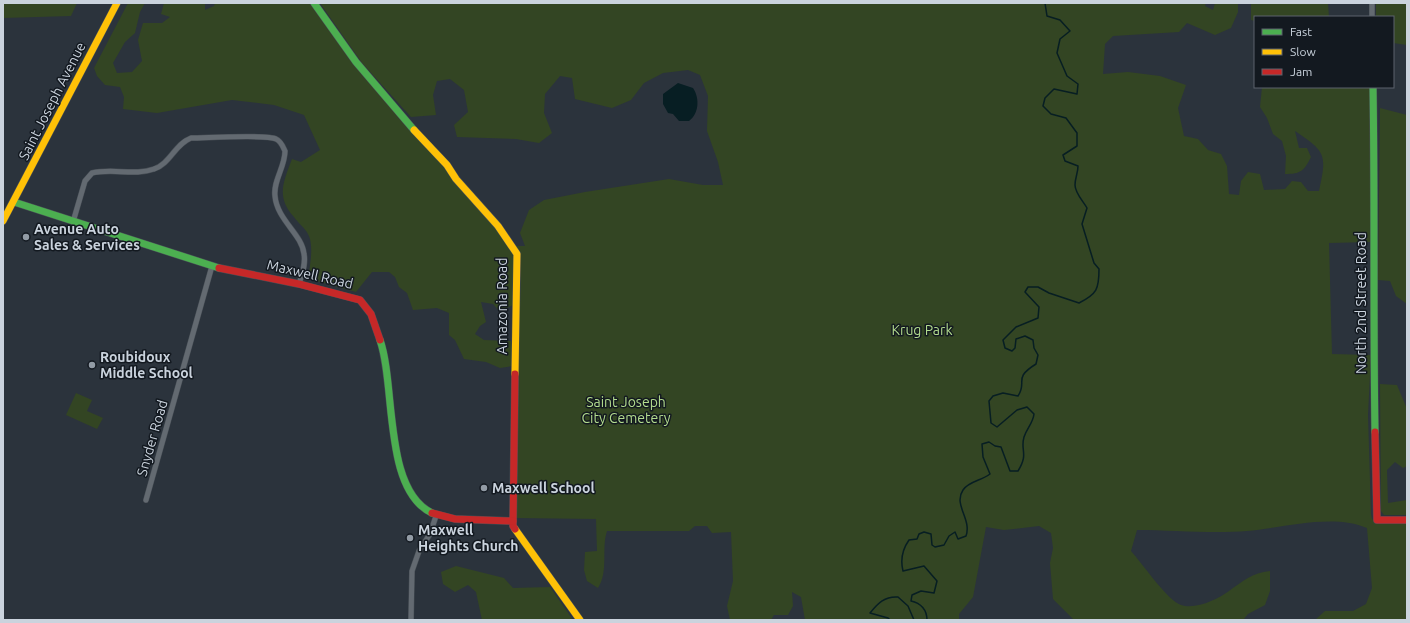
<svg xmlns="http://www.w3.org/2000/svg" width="1410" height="623" viewBox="0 0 1410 623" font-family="Ubuntu,sans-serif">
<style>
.green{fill:#334523}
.water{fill:#071e23}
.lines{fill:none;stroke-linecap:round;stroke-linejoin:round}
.stream{stroke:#071e23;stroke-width:1.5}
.street-casing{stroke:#484f56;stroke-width:6}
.fast-casing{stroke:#484f56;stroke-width:8}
.slow-casing{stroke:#484f56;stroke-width:8}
.jam-casing{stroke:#484f56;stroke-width:8}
.street{stroke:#636a71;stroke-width:5}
.fast{stroke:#4caf50;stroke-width:7}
.slow{stroke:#ffc107;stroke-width:7}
.jam{stroke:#c62828;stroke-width:7}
.poi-dot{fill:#929ba5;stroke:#131920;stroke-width:1.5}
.labels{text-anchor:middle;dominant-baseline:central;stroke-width:3;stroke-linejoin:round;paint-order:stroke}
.street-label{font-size:14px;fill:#cad3dd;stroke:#131920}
.poi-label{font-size:14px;font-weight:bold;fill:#cad3dd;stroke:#131920;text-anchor:start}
.park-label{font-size:14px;fill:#b3dc8e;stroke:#131920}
</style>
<rect width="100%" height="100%" fill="#2b333c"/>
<g class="green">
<path d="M3,3H77L71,16L3,18Z"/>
<path d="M128,3H145L140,12L135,33L125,42L113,63L117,73L132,72L142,61L138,40L143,23H162L170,17L161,14L164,3H205V10L214,6L215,3H313L356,65L494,223L513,253L516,264V304L499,311L493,304L481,302L486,322L480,326L475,334L484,340L511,341L513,351V366L500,368L486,362L464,359L455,340L449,335V313L437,308L413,310L407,293L399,287L395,277L389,272H372L356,292L313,280L309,274C310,263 314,245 308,234C305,228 298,223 294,217C276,197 283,183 292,159L301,162L320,150L304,115L274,105L232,100L157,113L123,109L124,97L120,87L105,85L97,76L94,68Z"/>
<path d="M320,3H1206L1205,6L1213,10L1215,3H1238V12L1231,28L1215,35L1187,23L1179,32L1113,36L1105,44L1103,74L1128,72L1160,76L1186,85L1178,108L1184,136L1198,139L1208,150L1221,154L1227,166L1229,194L1239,195L1241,181L1248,172L1260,174L1264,190L1285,189L1292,181L1301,182L1308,191H1319C1327,154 1326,152 1295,131L1299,148H1307L1311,157C1304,171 1301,174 1285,174L1286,156L1282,141L1273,134L1267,118L1260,107L1262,87H1372L1371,235L1370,242L1329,243L1332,354L1371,355L1368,415L1371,514L1372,519L1377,521L1407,520V620H1315L1325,611H1353L1366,604L1372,588L1367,528C1333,513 1282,528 1247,531C1213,534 1172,530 1137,530L1131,551C1141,562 1168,601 1181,605C1196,610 1218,599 1229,591C1243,581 1252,573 1270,571V591L1265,605L1248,614L1243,620H1074L1053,599L1050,563L1053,548L1051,533L1039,526L1004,530L986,527L973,597L959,614V620H805L801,597L792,592L793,606L788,615H774L771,620H730L727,606L733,581L731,532L712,533L707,526H695L689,531H607C601,549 609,571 598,588L587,581L584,570L585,552L597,551L596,519L515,518L521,260L520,253L516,246H525L520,233L529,210L544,200L585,192L669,179L703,185H723L718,162L707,131L708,96L700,75L688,70L663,73L644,83L631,100L612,108L575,99L572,78L560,76L545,94L544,113L552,133L539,143L516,139L457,137L454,125L468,112L464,90L450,79L437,81L433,95L436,115L411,117L362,63Z"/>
<path d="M1251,3H1328L1329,17H1255V21L1251,20Z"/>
<path d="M1376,3H1407V45L1393,43V17H1376Z"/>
<path d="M1380,108L1407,115V304L1396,296L1390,281L1378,280Z"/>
<path d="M1380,384L1397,385L1407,409V466L1403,468L1395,462L1387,470L1388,503L1407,500V515H1384L1381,511Z"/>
<path d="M76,393L92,400L87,411L103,418L97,429L66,415Z"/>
<path d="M456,566L504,578L513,588L550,587L573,620H482L476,592L468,585L455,592L443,584L441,572Z"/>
</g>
<path class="water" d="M678,83L693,88C700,98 699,114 689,121H679L673,114L668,113L663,104V94Z"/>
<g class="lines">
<g class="stream">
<path d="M890,620L888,618L870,613C878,603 885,596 898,597L908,606L914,620"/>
<path d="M927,620C927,610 921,603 911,601L912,595L921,591L934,593L937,581L924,566L903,571C900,559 902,550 909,540L917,539L919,534L924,532L931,534L932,545L935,547L944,545L949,536L955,532L958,539L966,536C972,519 953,505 963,490C969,481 981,481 990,474L983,457L982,444L989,442L995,446L1001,447L1010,471H1018C1029,453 1020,451 1024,437C1027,428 1033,423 1034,414L1027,407L1017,410L997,427L991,423L989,401L993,396L1003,393L1018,396C1028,381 1012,379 1036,364L1038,355L1034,348L1033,340L1025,336L1016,339L1015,348L1012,351L1005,348L1003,340L1016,327L1038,318L1039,307L1025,292L1028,287H1038L1049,293L1079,303C1097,294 1099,289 1099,269L1094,263L1082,224L1087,208C1083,201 1075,193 1075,185C1075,178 1078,173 1078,166L1065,161L1063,155L1077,146V133L1066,118L1051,114L1043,106L1045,98L1054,89L1077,94L1078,84L1067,76L1057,53L1060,39L1070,31L1060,20L1047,16L1045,3"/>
</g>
<g class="street-casing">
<g id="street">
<path d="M1372,3V17"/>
<path d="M73,222L85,181L92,173C112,168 135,176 154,169C170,164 175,144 191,138C206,138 267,134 276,139C281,141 283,147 285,151C285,167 273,181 275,196C277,220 302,234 304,254C306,264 302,274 299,284"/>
<path d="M146,500L212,266"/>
<path d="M411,620L412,571L419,551L430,534L436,516"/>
</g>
</g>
<g class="fast-casing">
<g id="fast">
<path d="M314,3L356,62L414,130"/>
<path d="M1373,87C1375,202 1373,317 1375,432"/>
<path d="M14,202L219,268"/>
<path d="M380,340C396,386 383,490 432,513"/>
</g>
</g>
<g class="slow-casing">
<g id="slow">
<path d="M414,130L447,165L456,179L498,226L517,254L515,374"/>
<path d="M3,221L117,3"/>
<path d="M515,529L580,620"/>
</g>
</g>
<g class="jam-casing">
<g id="jam">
<path d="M219,268L299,284L360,300L371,314L380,340"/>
<path d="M515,374L513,526L515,529"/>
<path d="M1375,432L1377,520H1407"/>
<path d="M432,513L455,519L513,521"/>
</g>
</g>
<use href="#street" class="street"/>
<use href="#fast" class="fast"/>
<use href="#slow" class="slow"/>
<use href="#jam" class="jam"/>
</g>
<g class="poi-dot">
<circle cx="26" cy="237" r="4"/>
<circle cx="92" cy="365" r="4"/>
<circle cx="484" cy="488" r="4"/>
<circle cx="410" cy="538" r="4"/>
</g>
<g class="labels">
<g class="street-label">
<text transform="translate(52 101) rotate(-63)">Saint Joseph Avenue</text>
<text transform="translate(310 274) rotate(13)">Maxwell Road</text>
<text transform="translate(1361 303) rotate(-90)">North 2nd Street Road</text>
<text transform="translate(502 306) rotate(-90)">Amazonia Road</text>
<text transform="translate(152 438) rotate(-74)">Snyder Road</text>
</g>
<g class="poi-label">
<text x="34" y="229">Avenue Auto<tspan x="34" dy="16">Sales &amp; Services</tspan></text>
<text x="100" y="357">Roubidoux<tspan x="100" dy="16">Middle School</tspan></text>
<text x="492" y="488">Maxwell School</text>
<text x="418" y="530">Maxwell<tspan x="418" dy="16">Heights Church</tspan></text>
</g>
<g class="park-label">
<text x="922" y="330">Krug Park</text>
<text x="626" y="402">Saint Joseph<tspan x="626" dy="16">City Cemetery</tspan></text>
</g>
</g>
<rect width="1410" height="623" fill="none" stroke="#cad3dd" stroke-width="8"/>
<rect x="1254" y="16" width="140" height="72" fill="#131920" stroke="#5c636c"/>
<rect x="1262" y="29" width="20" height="6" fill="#4caf50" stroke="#5c636c"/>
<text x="1290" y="36" font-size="12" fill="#cad3dd">Fast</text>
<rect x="1262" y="49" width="20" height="6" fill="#ffc107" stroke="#5c636c"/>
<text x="1290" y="56" font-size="12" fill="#cad3dd">Slow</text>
<rect x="1262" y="69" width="20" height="6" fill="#c62828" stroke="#5c636c"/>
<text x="1290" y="76" font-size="12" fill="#cad3dd">Jam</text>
</svg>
